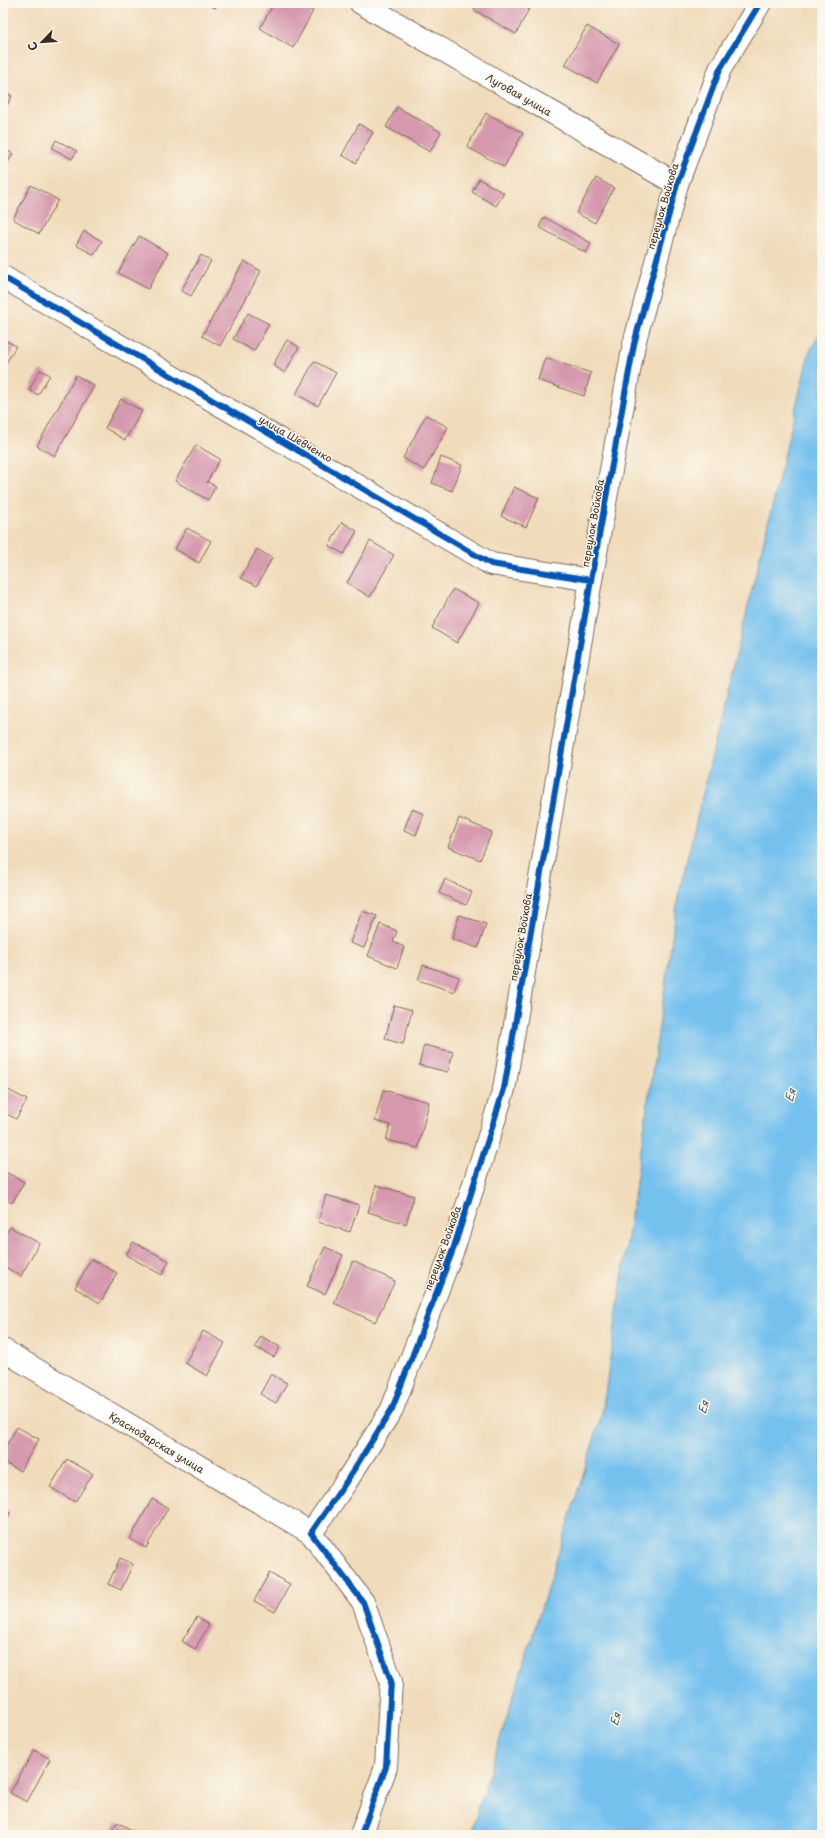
<svg xmlns="http://www.w3.org/2000/svg" width="825" height="1838" viewBox="0 0 825 1838" font-family="'Playpen Sans',sans-serif">
<style>
.water{fill:#74c1ee;stroke:#587686}
.building{fill:#d598ad}
.lines{fill:none;stroke-linecap:round;stroke-linejoin:round}
.minor-casing{stroke:#7a6855;stroke-width:24}
.minor{stroke:#fff;stroke-width:22}
.cycleway-casing{stroke:#fbf7ec;stroke-width:8}
.cycleway{stroke:#0057b8;stroke-width:6}
.labels{text-anchor:middle;dominant-baseline:central;stroke-width:3;stroke-linejoin:round;paint-order:stroke}
.street-label{font-size:10px;fill:#3b2a1e;stroke:#fbf7ec}
.water-label{font-size:11px;font-style:italic;fill:#4c575c;stroke:#fbf7ec}
</style>
<rect width="100%" height="100%" fill="#fbf7ec"/>
<filter id="ink" filterUnits="userSpaceOnUse"><feTurbulence type="fractalNoise" baseFrequency=".025" numOctaves="2"/><feDisplacementMap in="SourceGraphic" scale="8" xChannelSelector="R" yChannelSelector="G"/><feConvolveMatrix kernelMatrix="1 2 1 2 8 2 1 2 1" color-interpolation-filters="sRGB"/></filter>
<filter id="wash" filterUnits="userSpaceOnUse"><feTurbulence type="fractalNoise" baseFrequency=".012" numOctaves="4" result="noise"/><feDisplacementMap in="SourceGraphic" scale="16" xChannelSelector="R" yChannelSelector="G"/><feGaussianBlur stdDeviation="0.9" result="paint"/><feColorMatrix in="noise" values="0 0 0 0 0 0 0 0 0 0 0 0 0 0 0 0 0 1.4 0 .05"/><feComposite in="paint" operator="in"/></filter>
<g filter="url(#wash)">
<rect width="100%" height="100%" fill="#f0dcbb"/>
<path class="water" d="M822,329V1835H470L602,1414L678,897L809,353Z"/>
<g id="blocks">
<g class="building">
<path d="M206,3H218L215,8Z"/>
<path d="M274,3H298L313,11L293,48L260,28Z"/>
<path d="M478,3H532L516,34L474,10Z"/>
<path d="M587,26L619,44L597,83L565,65Z"/>
<path d="M3,91L12,96L3,113Z"/>
<path d="M397,107L441,132L430,152L386,127Z"/>
<path d="M486,113L523,133L504,167L467,147Z"/>
<path d="M359,124L373,132L356,163L342,155Z"/>
<path d="M56,140L77,151L72,159L52,148Z"/>
<path d="M3,148L13,154L3,171Z"/>
<path d="M596,178L614,188L595,223L576,213Z"/>
<path d="M479,179L504,193L496,206L472,192Z"/>
<path d="M31,185L58,200L39,234L13,219Z"/>
<path d="M544,217L591,243L586,253L539,227Z"/>
<path d="M84,231L102,241L94,255L76,245Z"/>
<path d="M139,236L168,253L148,289L118,273Z"/>
<path d="M201,255L211,261L191,296L181,291Z"/>
<path d="M244,261L261,271L220,346L202,336Z"/>
<path d="M248,313L269,324L254,351L233,339Z"/>
<path d="M3,339L16,346L3,369Z"/>
<path d="M287,340L299,347L285,373L273,365Z"/>
<path d="M545,358L591,373L584,396L538,380Z"/>
<path d="M314,361L336,373L318,406L296,394Z"/>
<path d="M40,370L50,375L38,395L29,390Z"/>
<path d="M76,375L94,386L55,456L37,446Z"/>
<path d="M121,399L142,411L125,440L105,428Z"/>
<path d="M426,415L448,427L424,470L403,458Z"/>
<path d="M196,445L220,459L207,482L216,486L208,500L175,481Z"/>
<path d="M441,457L462,465L452,491L432,483Z"/>
<path d="M514,487L539,498L526,527L501,516Z"/>
<path d="M342,522L357,531L344,554L329,546Z"/>
<path d="M187,528L211,541L199,563L175,549Z"/>
<path d="M370,541L394,555L370,597L347,583Z"/>
<path d="M257,549L272,558L257,586L241,578Z"/>
<path d="M453,589L479,603L457,643L432,628Z"/>
<path d="M412,809L424,814L416,835L404,830Z"/>
<path d="M459,818L492,832L480,860L448,847Z"/>
<path d="M445,879L472,892L466,905L439,893Z"/>
<path d="M362,911L377,916L364,948L350,943Z"/>
<path d="M459,915L486,924L478,948L452,939Z"/>
<path d="M380,924L397,931L393,942L404,947L397,968L368,956Z"/>
<path d="M423,965L459,977L454,992L418,980Z"/>
<path d="M394,1005L412,1010L403,1044L385,1039Z"/>
<path d="M424,1045L453,1052L448,1072L419,1065Z"/>
<path d="M3,1087L27,1100L16,1119L3,1112Z"/>
<path d="M383,1090L429,1102L418,1148L386,1140L390,1125L375,1121Z"/>
<path d="M4,1171L24,1182L12,1203L3,1198Z"/>
<path d="M376,1185L414,1196L406,1224L368,1212Z"/>
<path d="M326,1195L359,1205L350,1232L318,1222Z"/>
<path d="M10,1227L39,1243L21,1276L3,1266V1238Z"/>
<path d="M133,1242L169,1261L162,1275L126,1255Z"/>
<path d="M325,1247L343,1255L325,1294L307,1286Z"/>
<path d="M91,1259L117,1273L100,1303L75,1288Z"/>
<path d="M353,1261L395,1281L375,1322L334,1303Z"/>
<path d="M203,1331L225,1343L207,1376L185,1363Z"/>
<path d="M261,1336L280,1347L274,1357L255,1347Z"/>
<path d="M271,1374L287,1383L276,1403L260,1394Z"/>
<path d="M17,1427L39,1439L20,1471L3,1462V1451Z"/>
<path d="M67,1459L93,1474L75,1502L50,1487Z"/>
<path d="M152,1499L168,1508L146,1548L130,1539Z"/>
<path d="M3,1509L10,1513L3,1525Z"/>
<path d="M120,1558L133,1564L121,1590L108,1584Z"/>
<path d="M269,1573L290,1584L275,1612L254,1601Z"/>
<path d="M197,1617L209,1625L195,1649L182,1641Z"/>
<path d="M34,1750L50,1759L27,1802L10,1793Z"/>
<path d="M117,1822L135,1832L133,1835H109Z"/>
</g>
</g>
</g>
<g filter="url(#ink)">
<use href="#blocks" fill-opacity="0" stroke="#7a6855" stroke-width="1"/>
<g class="lines">
<g class="minor-casing">
<g id="minor">
<path d="M361,3L677,184"/>
<path d="M3,277L491,564L591,580"/>
<path d="M3,1350L311,1533"/>
<path d="M361,1835L386,1767L391,1681L363,1602L311,1533L346,1482L392,1409L454,1247L504,1089L591,580L634,344L677,184L720,69L760,3"/>
</g>
</g>
<use href="#minor" class="minor"/>
<g class="cycleway-casing">
<g id="cycleway">
<path d="M3,277L491,564L591,580"/>
<path d="M361,1835L386,1767L391,1681L363,1602L311,1533L346,1482L392,1409L454,1247L504,1089L591,580L634,344L677,184L720,69L760,3"/>
</g>
</g>
<use href="#cycleway" class="cycleway"/>
</g>
</g>
<g class="labels">
<g class="street-label">
<text transform="translate(519 94) rotate(30)">Луговая улица</text>
<text transform="translate(662 206) rotate(-74)">переулок Войкова</text>
<text transform="translate(296 438) rotate(30)">улица Шевченко</text>
<text transform="translate(592 523) rotate(-80)">переулок Войкова</text>
<text transform="translate(520 937) rotate(-80)">переулок Войкова</text>
<text transform="translate(442 1248) rotate(-70)">переулок Войкова</text>
<text transform="translate(157 1442) rotate(31)">Краснодарская улица</text>
</g>
<g class="water-label">
<text transform="translate(790 1095) rotate(-74)">Ея</text>
<text transform="translate(703 1407) rotate(-74)">Ея</text>
<text transform="translate(615 1719) rotate(-74)">Ея</text>
</g>
</g>
<rect width="825" height="1838" fill="none" stroke="#fbf7ec" stroke-width="16"/>
<g transform="translate(42 42) rotate(245)" stroke="#fbf7ec" stroke-width="3" paint-order="stroke">
<path d="M0-3L7 15L0 10L-7 15Z" fill="#3b2a1e"/>
<text y="-6" font-size="11" font-weight="bold" text-anchor="middle" fill="#3b2a1e">С</text>
</g>
</svg>
